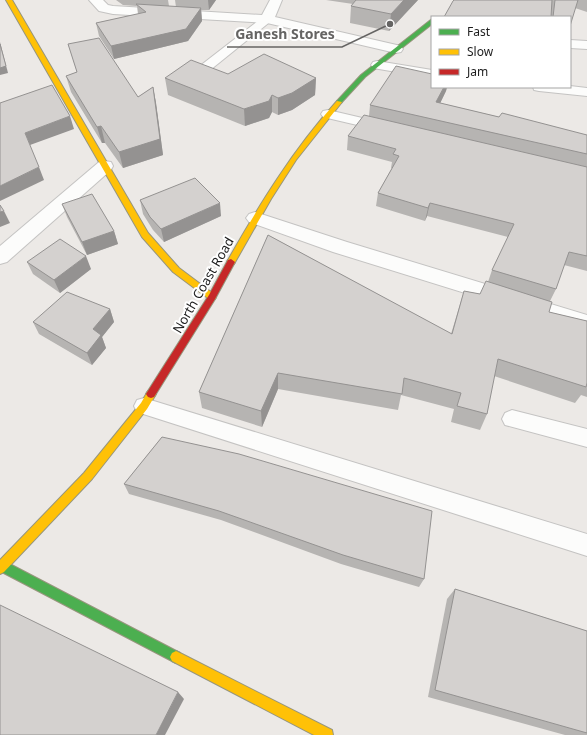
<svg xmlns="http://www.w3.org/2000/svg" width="587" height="735" viewBox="0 0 587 735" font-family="'Noto Sans',sans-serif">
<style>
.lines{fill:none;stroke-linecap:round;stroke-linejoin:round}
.lane-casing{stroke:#c4c3c2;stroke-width:2}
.street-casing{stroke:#c4c3c2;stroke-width:2}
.fast-casing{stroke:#97967d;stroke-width:2}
.slow-casing{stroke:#97967d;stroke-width:2}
.jam-casing{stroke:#97967d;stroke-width:2}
.lane{fill:#fcfcfb;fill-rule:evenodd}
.street{fill:#fcfcfb;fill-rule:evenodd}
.fast{fill:#4caf50;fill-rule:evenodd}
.slow{fill:#ffc107;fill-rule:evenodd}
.jam{fill:#c62828;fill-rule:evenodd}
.wall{fill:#b6b4b2}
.shaded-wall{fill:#949291}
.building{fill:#d4d1cf;stroke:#949291}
.labels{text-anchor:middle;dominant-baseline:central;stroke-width:4;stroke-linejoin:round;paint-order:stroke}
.street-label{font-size:13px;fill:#1d1d1d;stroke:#fff}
.leader{fill:none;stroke:#656463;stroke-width:1.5}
.callout-dot{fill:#656463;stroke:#fff;stroke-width:1.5}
.callout-label{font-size:14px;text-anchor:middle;font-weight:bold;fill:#656463;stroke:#fff;stroke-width:4;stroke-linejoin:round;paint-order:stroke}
</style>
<rect width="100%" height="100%" fill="#ece9e6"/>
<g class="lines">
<g class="lane-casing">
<g id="lane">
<path d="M267,16L271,17L273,19L271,21L204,75H196L194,72L196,69L263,17Z"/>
<path d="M377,61L432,70V78L373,68L371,65L373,62Z"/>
<path d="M570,86L587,88V96L539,91L534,90L533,87Z"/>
<path d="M328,110L388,124L390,127L388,130L383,131L323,117L321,114L323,111Z"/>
<path d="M144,398L587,534V556L137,412L134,406L137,400Z"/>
<path d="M512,410L587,429V447L505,425L502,419L505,413Z"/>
</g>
</g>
<g class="street-casing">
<g id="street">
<path d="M89,0H103L108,5L113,6L262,15L270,0H282L275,17L401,46L403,49L401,52L396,53L267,23L113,14L99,11Z"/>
<path d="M570,40L587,41V49L570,48Z"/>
<path d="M105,161L111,162L113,166L111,170L7,262L0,264V246L99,162Z"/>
<path d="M255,212L347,242L587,315V331L333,252L249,222L246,218L249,214Z"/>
</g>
</g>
<g class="fast-casing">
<g id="fast">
<path d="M432,19V24L365,77L341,103H337V101L361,75Z"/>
<path d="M2,560L180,653L182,657L180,661L176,663L172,661L0,571V561Z"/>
</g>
</g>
<g class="slow-casing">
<g id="slow">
<path d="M6,0H12L148,233L179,268L215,295L216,297L215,299H209L173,272L142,237Z"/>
<path d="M337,101L342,102L296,160L271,199L234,264H228L227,262C259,205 293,150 337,101Z"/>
<path d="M151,390L154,391L156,394L147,409L92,479L4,572L0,574V560L84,473L141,403L148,391Z"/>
<path d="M176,651L332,730L333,735H314L172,661L170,657L172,653Z"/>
</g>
</g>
<g class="jam-casing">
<path id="jam" d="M231,259L235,262L215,299L154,397L151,398L148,397L146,394L148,391L209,295L228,260Z"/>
</g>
<use href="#lane" class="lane"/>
<use href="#street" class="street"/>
<use href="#fast" class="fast"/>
<use href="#slow" class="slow"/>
<use href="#jam" class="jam"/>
</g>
<g class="wall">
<path d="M116,0H168L169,6L176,7L175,0H216L209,10H201L202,21L188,41L114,59L99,36L96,23L138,14L137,6L123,5Z"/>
<path d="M326,0H418L389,31L350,23L351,6L353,4Z"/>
<path d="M454,0H587V12L575,8L570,17H444Z"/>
<path d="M68,44L138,97L153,87L156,103L163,155L123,168L105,143H102L71,92L66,76L77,72Z"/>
<path d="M228,74L316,78L315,95L292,110L278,115L272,112L269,118L245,126L168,95L165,78Z"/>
<path d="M444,87H447L446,91L440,103L499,117L587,135V271L564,265L556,289L550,301L549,312L587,321V397L581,395L575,403L494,376L487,414L480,430L451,422L454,409L401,395L398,410L278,389L262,427L202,408L199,392L268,235L451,334L464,291L480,294L488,282L492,270L508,237L427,216L425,221L376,206L378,193L392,168H391L392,162L347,150L348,136L369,116L370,105Z"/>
<path d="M140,200L221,216L164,242L153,230L143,214Z"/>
<path d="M62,204L114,231L118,244L87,255L67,217Z"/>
<path d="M27,262L91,269L60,293L33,274Z"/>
<path d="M110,309L114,322L102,337L106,348L92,365L39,334L33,322Z"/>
<path d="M162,437L424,579L419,587L341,564L221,520L129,494L124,484Z"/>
<path d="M455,589L587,631V735H565L428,697L447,599Z"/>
</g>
<g class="shaded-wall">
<path d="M208,0H216L209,10Z"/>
<path d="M404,0H418L389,31L391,14Z"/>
<path d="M201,8L202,21L188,41L114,59L111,46Z"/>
<path d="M0,42L8,73L0,75Z"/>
<path d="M316,78L315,95L292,110L278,115V98Z"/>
<path d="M153,87L156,103L163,155L123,168L119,152Z"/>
<path d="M444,87H447L446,91L434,116L436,102Z"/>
<path d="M272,95V112L269,118L245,126L244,109Z"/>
<path d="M70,116L74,129L30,145L25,133Z"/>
<path d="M101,126L105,143H102L97,127Z"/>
<path d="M39,167L44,180L0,201V186Z"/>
<path d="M220,203L221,216L164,242L161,229Z"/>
<path d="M430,203L427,216L425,221L428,208Z"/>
<path d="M4,211L10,223L0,227V212Z"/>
<path d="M114,231L118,244L87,255L82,242Z"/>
<path d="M86,256L91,269L60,293L54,280Z"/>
<path d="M110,309L114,322L102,337L106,348L92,365L87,353L93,329Z"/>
<path d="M278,373V389L262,427L261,411Z"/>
<path d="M178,692L184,699L165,735H156Z"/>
</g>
<g class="building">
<path d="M356,0H404L391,14L351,6Z"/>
<path d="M454,0H552L551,17H444L453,1Z"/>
<path d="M555,0H578L570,26V17H553Z"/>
<path d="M136,4L201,8L186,29L111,46L96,23L146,12Z"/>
<path d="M99,38L138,97L153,87L160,139L119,152L101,126L97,127L66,76L77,72L68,44Z"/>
<path d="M0,44L6,66L0,68Z"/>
<path d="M264,54L316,78L292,93L278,98L272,95L269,101L244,109L165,78L191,60L228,74Z"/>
<path d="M396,66L432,74V87H444L436,102L499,117L502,113L587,135V154L370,105Z"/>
<path d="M52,85L70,116L25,133L39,167L0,186V103Z"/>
<path d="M364,115L587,167V256L569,252L556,289L492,270L514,224L430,203L428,208L378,193L399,156L393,154L396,149L348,136Z"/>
<path d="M195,178L220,203L161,229L150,217L140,200Z"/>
<path d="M92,194L114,231L82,242L62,204Z"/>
<path d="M0,205L4,211L0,212Z"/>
<path d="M268,235L452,334L464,291L480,294L486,281L552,302L549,312L587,321V383L586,387L498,359L487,414L457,406L461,393L404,378L402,394L278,373L261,411L199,392Z"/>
<path d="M60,239L86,256L54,280L27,262Z"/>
<path d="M67,292L110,309L93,329L101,335L87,353L33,322Z"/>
<path d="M162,437L239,454L432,511L424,579L343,555L219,511L124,484Z"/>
<path d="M455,589L587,631V733L435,690Z"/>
<path d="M0,605L178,692L156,735H0Z"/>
</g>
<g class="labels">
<g class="street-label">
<text transform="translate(203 285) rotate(-60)">North Coast Road</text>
</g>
</g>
<path class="leader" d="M390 24L342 47H227"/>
<circle class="callout-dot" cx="390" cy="24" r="4"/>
<g class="callout-label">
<text x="285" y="39">Ganesh Stores</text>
</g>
<rect x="431" y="16" width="140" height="72" fill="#ffffff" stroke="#a5a5a5"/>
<rect x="439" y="29" width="20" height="6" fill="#4caf50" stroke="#a5a5a5"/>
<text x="467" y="36" font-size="12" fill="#1d1d1d">Fast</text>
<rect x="439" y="49" width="20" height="6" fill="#ffc107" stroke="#a5a5a5"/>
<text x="467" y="56" font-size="12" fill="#1d1d1d">Slow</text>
<rect x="439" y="69" width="20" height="6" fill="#c62828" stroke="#a5a5a5"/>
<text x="467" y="76" font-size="12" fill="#1d1d1d">Jam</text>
</svg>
